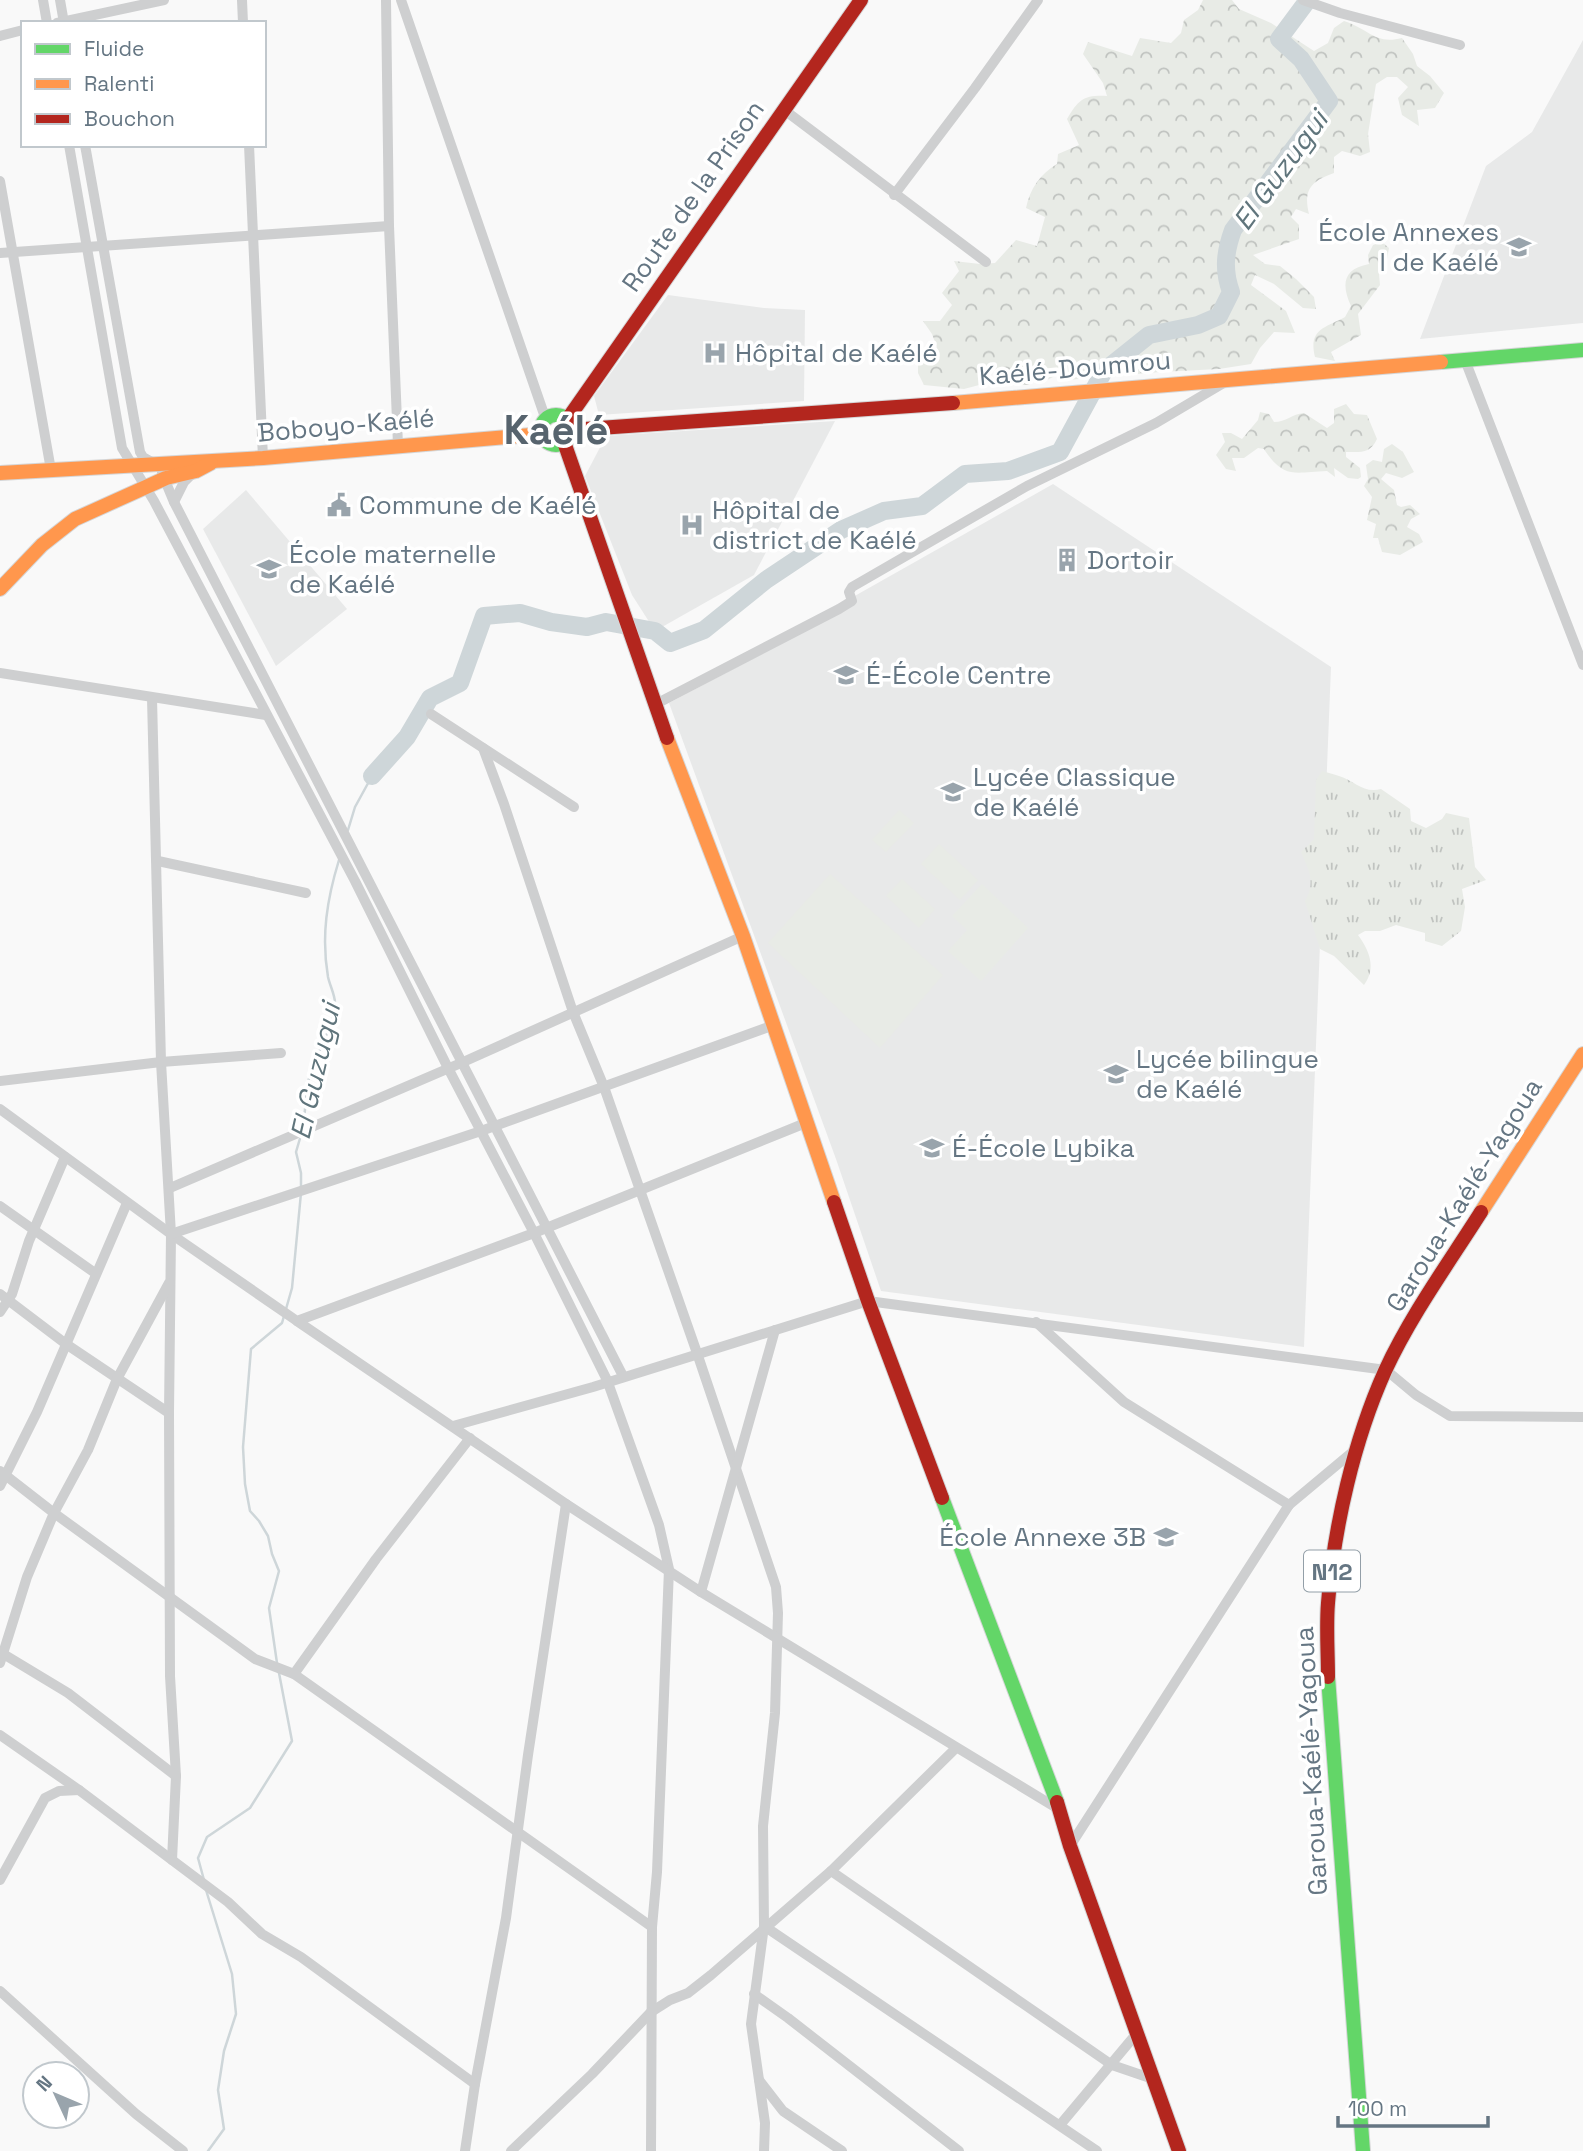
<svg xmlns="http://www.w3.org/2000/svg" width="1583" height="2151" viewBox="0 0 1583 2151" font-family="'Space Grotesk',sans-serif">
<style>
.built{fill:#e8e9e9}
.grass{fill:url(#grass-tufts)}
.forest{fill:url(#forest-crowns)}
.pitch{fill:#e8ebe6}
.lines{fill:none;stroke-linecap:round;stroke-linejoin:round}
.stream{stroke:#ced6d9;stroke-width:2.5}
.river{stroke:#ced6d9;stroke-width:18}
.fast-casing{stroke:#d5d6d7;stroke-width:16}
.slow-casing{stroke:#d5d6d7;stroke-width:16}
.jam-casing{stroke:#d5d6d7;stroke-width:16}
.street{stroke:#cecfd0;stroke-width:10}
.fast{stroke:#63d668;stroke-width:14}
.slow{stroke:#ff974d;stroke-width:14}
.jam{stroke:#b3261e;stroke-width:14}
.labels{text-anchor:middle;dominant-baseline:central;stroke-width:7;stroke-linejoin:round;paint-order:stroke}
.shield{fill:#fff;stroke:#939fa8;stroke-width:2}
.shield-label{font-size:24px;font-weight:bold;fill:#657683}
.street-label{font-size:26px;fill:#657683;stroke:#fff}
.poi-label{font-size:26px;fill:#657683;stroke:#fff;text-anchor:start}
.water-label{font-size:28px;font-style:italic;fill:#60757c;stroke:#fff}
.town-label{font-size:40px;font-weight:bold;fill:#57646e;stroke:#fff}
</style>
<defs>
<pattern id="grass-tufts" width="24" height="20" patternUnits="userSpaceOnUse" patternTransform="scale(1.75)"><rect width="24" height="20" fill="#e8ebe6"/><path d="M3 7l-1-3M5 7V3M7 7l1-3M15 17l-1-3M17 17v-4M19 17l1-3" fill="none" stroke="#c0c3c0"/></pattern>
<pattern id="forest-crowns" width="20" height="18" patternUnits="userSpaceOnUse" patternTransform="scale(1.75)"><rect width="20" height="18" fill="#e8ebe6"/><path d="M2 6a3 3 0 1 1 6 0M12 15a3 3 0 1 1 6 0" fill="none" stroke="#c0c3c0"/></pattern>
</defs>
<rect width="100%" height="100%" fill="#f9f9f9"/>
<g class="built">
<path d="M1583,40V323L1420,339L1486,166L1532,132Z"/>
<path d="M668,295L764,308L805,310L804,401L599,415L594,396Z"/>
<path d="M835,421L754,575L655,631L632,595L585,476L606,436Z"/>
<path d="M1053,484L1331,667L1304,1347L881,1291L836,1159L669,703L839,613L837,606Z"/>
<path d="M246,490L347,609L276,666L203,529Z"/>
</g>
<path class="grass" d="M1322,771C1328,773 1334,774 1339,776C1355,781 1364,794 1381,789L1410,809L1411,821L1426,828L1442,819L1446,813L1469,818L1475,867L1486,880L1462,889L1465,907L1461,931L1442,946L1425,941V933L1396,925L1380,931H1365L1358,935C1369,950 1377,968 1364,985L1334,956L1320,949L1305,901C1316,883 1309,870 1301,852L1314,839L1316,780Z"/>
<g class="forest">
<path d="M1203,0H1232L1239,9L1271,23L1314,51L1328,43L1334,28L1344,21C1369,29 1375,45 1402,38L1413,54L1417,66L1430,76L1444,93L1435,108L1417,110L1419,126L1402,115L1398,98L1408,87L1397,77H1387L1376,84L1368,134L1370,152L1360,156L1342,151L1334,157V173C1311,181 1303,190 1309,214L1296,209L1291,217L1299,225V239L1253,255L1265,264L1280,266L1296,279L1314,297L1316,309L1303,308L1274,284L1255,275L1251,285L1286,311L1295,333L1274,332L1260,348L1251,364L1219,369L1160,372L1067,380L1057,375L1045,381L1035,377L1029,385H1018L999,369L988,370L983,384L964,389L924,385L918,373V354L932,359L937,347L932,334L923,321H940L952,305L942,293L959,271L954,261L980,264L995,263L1016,240L1037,246L1045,217L1026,208C1030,189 1040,174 1057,164L1058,154L1079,145L1067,119C1079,99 1084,95 1107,96L1103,83L1083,54L1088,42L1132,56L1140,38L1171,43L1181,33L1184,20L1198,10Z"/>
<path d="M1382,242L1389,248L1387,259L1378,263L1380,285L1358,314L1361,335L1331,352L1335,361L1315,357C1308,329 1325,328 1345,317L1351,306C1341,284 1343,269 1369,264L1368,255L1373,245Z"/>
<path d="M1346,404L1354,414L1367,415L1377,439C1370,454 1361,452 1346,452V457L1360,468L1361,477L1358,479L1348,478L1334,468L1335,477L1327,471C1295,472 1284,480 1264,449L1258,448L1244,458H1232L1236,471L1226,469L1216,455L1225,442L1222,433H1231L1242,439L1258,420L1260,412L1269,414L1274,422C1286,422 1292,414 1304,413L1327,428L1334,423V409Z"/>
<path d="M1392,444L1403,452L1414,472L1402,478L1386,473L1381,479L1394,490L1397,505L1401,507L1410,505L1420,514L1411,519L1407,527L1419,534L1423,542L1400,555L1382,552L1378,538H1373L1376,524L1367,520L1372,497L1364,486L1368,479L1366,465L1373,460L1382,462L1384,449Z"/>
</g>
<g class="pitch">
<path d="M899,810L914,823L886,852L872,840Z"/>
<path d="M939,844L978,880L960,900L921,864Z"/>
<path d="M830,874L943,975L880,1048L768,943Z"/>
<path d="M902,879L935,909L919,928L886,896Z"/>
<path d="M982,884L1028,928L981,981L948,951L967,930L952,916Z"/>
</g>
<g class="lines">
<g class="stream">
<path d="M348,830L355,807L372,776"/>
<path d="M302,1128C307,1110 304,1093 310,1075C315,1056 336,1022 335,1003C335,995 330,986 328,977C321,936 327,899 339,860"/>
<path d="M301,1186V1173L296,1152L301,1135"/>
<path d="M277,1663L269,1608L279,1571L272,1554L268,1536L259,1521L250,1511L245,1484L243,1447L251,1349L282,1323L292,1288L301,1193"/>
<path d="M204,1880L198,1858L207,1837L250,1808L292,1741L279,1673"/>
<path d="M206,1890L232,1974L236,2014L224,2051L218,2090L224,2129L208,2151"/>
</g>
<path class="river" d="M372,776L407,737L430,698L460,683L484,616L520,613L551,622L587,627L606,622L655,631L670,643L704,630L766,580L841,530L884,511L922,506L965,474L1008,471L1060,452L1104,371L1149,335L1198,325L1219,316L1231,292C1223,270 1225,252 1233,230L1329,101L1301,59L1279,39L1308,0"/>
<g class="fast-casing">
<g id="fast">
<path d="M1441,362L1583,350"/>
<circle cx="556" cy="430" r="15"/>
<path d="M942,1498L1057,1802"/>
<path d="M1328,1677L1363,2151"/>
</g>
</g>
<g class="slow-casing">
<g id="slow">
<path d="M953,403L1441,362"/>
<path d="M0,473L263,458L542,434"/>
<path d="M0,589L42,545L75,519L166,478L196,471L211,463"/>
<path d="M667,738L743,936L834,1202"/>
<path d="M1481,1212L1583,1054"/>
</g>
</g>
<g class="jam-casing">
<g id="jam">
<path d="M567,420L861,0"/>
<path d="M571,430L953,403"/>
<path d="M564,442L667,738"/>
<path d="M834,1202L868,1301L942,1498"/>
<path d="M1328,1677C1328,1653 1326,1627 1328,1603C1334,1527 1354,1440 1385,1371C1411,1315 1448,1264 1481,1212"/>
<path d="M1057,1802L1070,1846L1179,2151"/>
</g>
</g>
<g class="street">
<path d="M43,0L47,23"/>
<path d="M60,0L64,23"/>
<path d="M242,0L243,23"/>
<path d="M386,0L389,226L398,445"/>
<path d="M401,0L546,420"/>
<path d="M1303,0L1340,13L1460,45"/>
<path d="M57,23L164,0"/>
<path d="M0,36L23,30"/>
<path d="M783,109L986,262"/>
<path d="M69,145L122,448L154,501L355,881L448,1068L534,1233L607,1380L659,1525L669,1569L657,1872L652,1927L651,2151"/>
<path d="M85,145L140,452L143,457L152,462"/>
<path d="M249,145L263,458"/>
<path d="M0,181L51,470"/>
<path d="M894,195L975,88L1038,0"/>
<path d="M0,253L389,226"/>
<path d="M1465,360L1583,665"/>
<path d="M162,473L174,502L623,1376"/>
<path d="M174,502L184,482L193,473"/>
<path d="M0,673L266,715"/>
<path d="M152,698L161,1062L171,1234L169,1413L170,1676L176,1776L172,1860"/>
<path d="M654,705L839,609L852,601L849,592L852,587L1027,486L1156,423L1227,381"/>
<path d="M431,714L574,807"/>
<path d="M483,748L504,804L573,1012L604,1087L697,1353L776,1587L778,1613L775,1713L763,1826L764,1926L751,2024L759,2080"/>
<path d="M158,861L306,893"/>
<path d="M0,1081L161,1062L281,1053"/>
<path d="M0,1109L171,1234L297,1321L534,1233L808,1122"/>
<path d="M170,1188L461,1063L743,936"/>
<path d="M0,1206L95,1273"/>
<path d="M171,1234L481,1131L774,1025"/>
<path d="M0,1294L66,1344L169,1413"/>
<path d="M0,1312L12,1294L29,1241L65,1157"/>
<path d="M297,1321L566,1504L701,1592L1060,1810"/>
<path d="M1036,1322L1124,1402L1289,1505"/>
<path d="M453,1426L593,1387L868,1301L1386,1370L1416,1395L1450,1416L1583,1417"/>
<path d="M0,1471L54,1513L255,1659L294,1674L652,1927"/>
<path d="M0,1486L37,1412L127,1203"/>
<path d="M701,1592L775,1330"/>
<path d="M0,1652L68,1693L176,1776"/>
<path d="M0,1663L27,1577L54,1513L88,1450L117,1379L169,1283"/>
<path d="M294,1674L376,1559L470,1438"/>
<path d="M0,1735L79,1790L172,1860L228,1902L262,1934L301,1957L475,2084"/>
<path d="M1070,1846L1289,1505L1356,1449"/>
<path d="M831,1871L1112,2065L1153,2079"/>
<path d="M0,1880L45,1798L59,1791L79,1790"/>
<path d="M764,1926L1097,2151"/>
<path d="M0,1991L136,2114L183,2151"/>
<path d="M754,1994L788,2018L959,2151"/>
<path d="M1060,2125L1137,2033"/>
<path d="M465,2151L475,2084L506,1918L528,1755L566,1504"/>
<path d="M511,2151L592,2074L651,2012L670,2000L688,1993L711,1975L831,1871L956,1748"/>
<path d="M764,2151L765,2123L759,2080L783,2111L842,2151"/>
</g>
<use href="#fast" class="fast"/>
<use href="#slow" class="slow"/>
<use href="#jam" class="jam"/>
</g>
<defs>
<g id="school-bare" transform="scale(1.89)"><path d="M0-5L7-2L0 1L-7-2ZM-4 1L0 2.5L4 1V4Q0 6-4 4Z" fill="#99a4ac" stroke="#fff" stroke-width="2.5" paint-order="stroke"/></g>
<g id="hospital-bare" transform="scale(1.89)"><path d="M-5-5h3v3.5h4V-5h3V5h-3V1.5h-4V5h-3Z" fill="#99a4ac" stroke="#fff" stroke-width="2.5" paint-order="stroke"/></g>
<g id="civic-bare" transform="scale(1.89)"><path d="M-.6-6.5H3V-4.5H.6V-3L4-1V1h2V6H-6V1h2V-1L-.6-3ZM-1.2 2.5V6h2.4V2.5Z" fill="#99a4ac" stroke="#fff" stroke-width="2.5" paint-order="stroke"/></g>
<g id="building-bare" transform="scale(1.89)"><path d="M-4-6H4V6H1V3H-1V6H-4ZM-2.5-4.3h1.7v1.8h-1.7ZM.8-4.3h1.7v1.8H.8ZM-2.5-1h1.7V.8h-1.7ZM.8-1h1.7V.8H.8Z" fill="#99a4ac" stroke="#fff" stroke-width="2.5" paint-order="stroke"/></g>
<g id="university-bare" transform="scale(1.89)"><path d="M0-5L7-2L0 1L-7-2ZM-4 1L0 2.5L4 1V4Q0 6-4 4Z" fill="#99a4ac" stroke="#fff" stroke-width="2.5" paint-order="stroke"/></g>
</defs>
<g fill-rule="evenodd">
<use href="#school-bare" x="1519" y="247"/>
<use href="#hospital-bare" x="715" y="353"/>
<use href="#civic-bare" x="339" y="505"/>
<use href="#hospital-bare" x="692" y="525"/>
<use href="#building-bare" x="1067" y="560"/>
<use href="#school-bare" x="269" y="569"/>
<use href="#school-bare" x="846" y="675"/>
<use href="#university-bare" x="953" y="792"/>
<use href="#university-bare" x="1116" y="1074"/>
<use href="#school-bare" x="932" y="1148"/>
<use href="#school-bare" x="1166" y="1537"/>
</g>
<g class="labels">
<rect class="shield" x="1304" y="1550.5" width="56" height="41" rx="5"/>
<g class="shield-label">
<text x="1332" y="1571">N12</text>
</g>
<g class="street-label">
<text transform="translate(693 196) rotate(-55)">Route de la Prison</text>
<text transform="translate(1075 368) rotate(-5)">Kaélé-Doumrou</text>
<text transform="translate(346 425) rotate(-5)">Boboyo-Kaélé</text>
<text transform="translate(1464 1195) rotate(-58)">Garoua-Kaélé-Yagoua</text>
<text transform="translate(1311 1761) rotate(-93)">Garoua-Kaélé-Yagoua</text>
</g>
<g class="poi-label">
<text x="1499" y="232" text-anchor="end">École Annexes<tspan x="1499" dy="30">I de Kaélé</tspan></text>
<text x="735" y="353">Hôpital de Kaélé</text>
<text x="359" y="505">Commune de Kaélé</text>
<text x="712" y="510">Hôpital de<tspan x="712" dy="30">district de Kaélé</tspan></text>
<text x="289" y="554">École maternelle<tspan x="289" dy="30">de Kaélé</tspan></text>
<text x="1087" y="560">Dortoir</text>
<text x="866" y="675">É-École Centre</text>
<text x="973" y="777">Lycée Classique<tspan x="973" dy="30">de Kaélé</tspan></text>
<text x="1136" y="1059">Lycée bilingue<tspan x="1136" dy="30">de Kaélé</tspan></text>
<text x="952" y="1148">É-École Lybika</text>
<text x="1146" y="1537" text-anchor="end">École Annexe 3B</text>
</g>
<g class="water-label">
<text transform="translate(1280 170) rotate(-54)">El Guzugui</text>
<text transform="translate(315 1071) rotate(-77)">El Guzugui</text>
</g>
<g class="town-label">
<text x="556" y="430">Kaélé</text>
</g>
</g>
<rect x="21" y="21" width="245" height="126" fill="#ffffff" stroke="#c1c8cd" stroke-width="2"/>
<rect x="35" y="44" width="35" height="10" fill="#63d668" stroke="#c1c8cd" stroke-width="2"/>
<text x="84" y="56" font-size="21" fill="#657683">Fluide</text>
<rect x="35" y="79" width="35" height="10" fill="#ff974d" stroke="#c1c8cd" stroke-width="2"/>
<text x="84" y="91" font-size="21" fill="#657683">Ralenti</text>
<rect x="35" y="114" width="35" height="10" fill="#b3261e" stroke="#c1c8cd" stroke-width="2"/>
<text x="84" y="126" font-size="21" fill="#657683">Bouchon</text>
<g transform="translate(56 2095) rotate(314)"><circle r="33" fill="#ffffff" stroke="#c1c8cd" stroke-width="2"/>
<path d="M0-5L12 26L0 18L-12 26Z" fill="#99a4ac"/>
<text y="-10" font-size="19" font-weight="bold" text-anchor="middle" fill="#657683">N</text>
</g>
<path d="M1338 2116v10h150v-10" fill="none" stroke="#657683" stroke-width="3.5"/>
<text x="1348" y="2116" font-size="21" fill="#657683" stroke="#ffffff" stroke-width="5" paint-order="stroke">100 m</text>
</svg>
